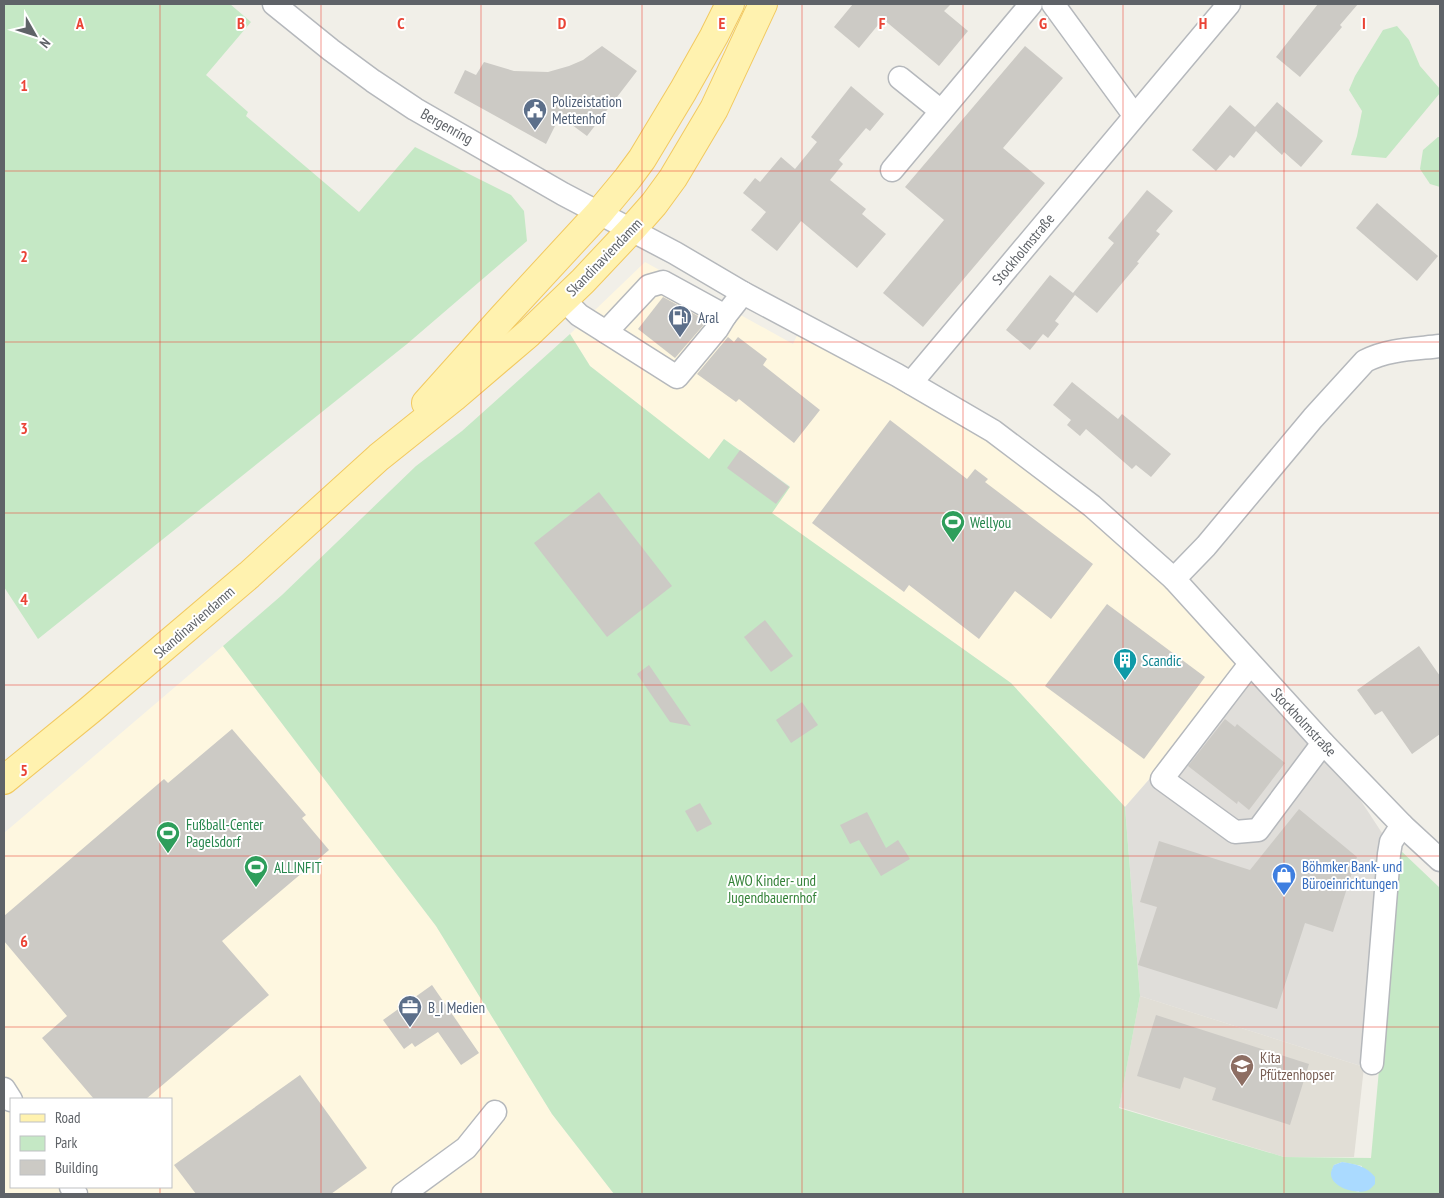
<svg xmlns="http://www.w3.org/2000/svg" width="1444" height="1198" viewBox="0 0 1444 1198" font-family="'PT Sans Narrow',sans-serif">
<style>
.commercial{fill:#fef7e0;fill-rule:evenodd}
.industrial{fill:#e0deda}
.education{fill:#e1ded6}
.green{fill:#c5e8c5;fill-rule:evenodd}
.water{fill:#aadaff}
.building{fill:#cccac5}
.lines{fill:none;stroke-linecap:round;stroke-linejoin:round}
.minor-casing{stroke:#b5b8bc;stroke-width:25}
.major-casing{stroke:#f2c960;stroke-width:30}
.minor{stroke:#fff;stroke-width:22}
.major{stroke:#fff2af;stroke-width:28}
.grid{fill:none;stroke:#ea4335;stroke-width:1;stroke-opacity:0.55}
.labels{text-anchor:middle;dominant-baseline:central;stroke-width:4;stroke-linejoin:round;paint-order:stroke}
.service-label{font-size:15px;fill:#4e5e75;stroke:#fff;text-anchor:start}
.street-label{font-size:15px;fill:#5f6368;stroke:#fff}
.leisure-label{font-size:15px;fill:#27864d;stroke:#fff;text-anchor:start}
.culture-label{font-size:15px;fill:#0d838f;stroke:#fff;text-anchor:start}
.shop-label{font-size:15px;fill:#366cbe;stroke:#fff;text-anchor:start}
.park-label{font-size:15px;fill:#348238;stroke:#fff}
.education-label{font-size:15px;fill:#785e54;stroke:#fff;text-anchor:start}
.grid-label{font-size:16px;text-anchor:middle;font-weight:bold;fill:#ea4335;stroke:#fff;stroke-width:4;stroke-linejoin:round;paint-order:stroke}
</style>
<rect width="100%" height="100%" fill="#f1efe8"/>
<g class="commercial">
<path d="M645,262L793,344L802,325L823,335L1092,506L1250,664L1125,807L1011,683L771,513L790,486L724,439L709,460L590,366L570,334Z"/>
<path d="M223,646L436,926L552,1114L614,1194H4V833ZM11,1099H171V1187H11Z"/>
</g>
<path class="industrial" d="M1250,664L1323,743L1384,836L1364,1067L1140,996L1125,807Z"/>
<path class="education" d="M1140,996L1364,1067L1354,1157H1284L1119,1107Z"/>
<g class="green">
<path d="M4,4H230L251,22L206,75L248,112L246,116L359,212L415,147L511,195L524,211L527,241L407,344L38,639L4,587Z"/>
<path d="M1397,26L1409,40L1420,66L1440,89V93L1386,158L1351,155L1357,136L1362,111L1349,90L1355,76L1383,30Z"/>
<path d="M1438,137H1440V187L1430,184L1420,169L1423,150Z"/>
<path d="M570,334L590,366L709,459L724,439L790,487L772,513L1011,683L1125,807L1140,996L1119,1108L1284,1157L1371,1158L1399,849L1440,888V1194H614L552,1114L436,926L223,646L282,595L416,466L462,431ZM1342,1162L1362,1166L1359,1192C1344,1188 1325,1184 1334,1165Z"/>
</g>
<path class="water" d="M1342,1162C1356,1164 1366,1166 1375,1177V1184C1372,1187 1370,1190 1366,1191C1355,1194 1330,1187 1331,1173C1331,1172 1333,1166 1334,1165Z"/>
<g class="building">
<path d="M853,4H951L944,11L968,31L939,66L883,19L859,48L834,27Z"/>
<path d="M1318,4H1358L1340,25L1342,27L1300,77L1276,57Z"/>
<path d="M602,46L637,71L587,136L560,116L546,144L454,93L465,70L476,75L484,62L514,71L548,72L569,66L583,60Z"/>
<path d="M1025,46L1063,78L1003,148L1045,183L923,327L883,293L944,220L905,187Z"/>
<path d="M851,86L884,114L870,131L866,128L839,160L843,164L830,180L866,209L862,214L886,234L857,268L801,221L777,251L751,230L766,212L743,193L755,178L760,182L781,157L795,169L817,142L811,137Z"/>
<path d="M1277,102L1323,141L1301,167L1284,152L1282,155L1256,131L1234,158L1230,155L1216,171L1192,150L1230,105L1255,127Z"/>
<path d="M1147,190L1173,211L1156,231L1160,234L1137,262L1139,263L1097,313L1075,295L1055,321L1059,324L1048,338L1043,334L1030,350L1006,330L1050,275L1073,293L1114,243L1108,238Z"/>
<path d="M1377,203L1438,256L1417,281L1356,228Z"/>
<path d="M663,297L707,321L675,358L638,329Z"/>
<path d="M728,337L734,342L738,337L767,359L763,365L820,410L794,443L739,399L736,402L697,374Z"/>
<path d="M1072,382L1118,419L1122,414L1171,454L1151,477L1136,465L1132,469L1086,429L1080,436L1067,425L1071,420L1053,405Z"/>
<path d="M890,420L967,479L975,469L988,479L985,482L1093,564L1051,619L1015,591L979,639L909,585L904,592L812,523Z"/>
<path d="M740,450L789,487L776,504L727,468Z"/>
<path d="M599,492L672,586L607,637L534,543Z"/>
<path d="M1107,604L1205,677L1144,759L1045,686Z"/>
<path d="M765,620L793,656L771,672L744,637Z"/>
<path d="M1419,646L1440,676V734L1412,754L1382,711L1375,715L1357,690Z"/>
<path d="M649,665L691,726L670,722L637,674Z"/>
<path d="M802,702L818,725L791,743L776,720Z"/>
<path d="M1225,719L1235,727L1237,724L1285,763L1249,810L1238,801L1237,804L1188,766Z"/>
<path d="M232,729L306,815L302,818L329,850L222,941L269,995L146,1099H94L42,1038L67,1016L4,941V916L164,779L168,783Z"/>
<path d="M700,803L712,824L697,832L685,811Z"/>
<path d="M1299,809L1357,857L1333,932L1305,923L1277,1009L1138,965L1157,907L1140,902L1159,841L1250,870Z"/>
<path d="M867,812L886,848L898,840L910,859L881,876L859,840L850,844L840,825Z"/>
<path d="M432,985L479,1053L461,1065L438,1032L415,1047L412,1043L404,1049L383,1020Z"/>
<path d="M1156,1015L1309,1064L1290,1125L1212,1100L1216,1088L1184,1077L1180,1089L1137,1076Z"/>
<path d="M300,1075L367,1168L331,1194H196L174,1165Z"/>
</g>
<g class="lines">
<g class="minor-casing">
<g id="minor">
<path d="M274,4L331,50L373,81L415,109L563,194L675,253L743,293L897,375L993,431L1092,506L1174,579L1323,743L1402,825L1440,860"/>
<path d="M1053,4L1134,115"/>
<path d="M900,78L941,111"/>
<path d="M892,170L1031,4"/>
<path d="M564,300L579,315L606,332L649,286L663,282L725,316L743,293"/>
<path d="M606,332L677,377L717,329L725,316"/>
<path d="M911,383L1229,4"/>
<path d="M1174,579L1206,546L1313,418L1365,361C1388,349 1415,349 1440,346"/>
<path d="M1250,664L1162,779L1235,832L1258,830L1323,743"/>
<path d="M1372,1063L1389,854L1391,842L1402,825"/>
<path d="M4,1089L11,1100"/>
<path d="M71,1187L76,1194"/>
<path d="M403,1194L466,1148L495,1112"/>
</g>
</g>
<g class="major-casing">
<g id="major">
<path d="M426,403L503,317L599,213L628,178L642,159L683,91L714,36L730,4"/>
<path d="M4,780L90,710L249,575L379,457L454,397L529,333L583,281L631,230L654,204L673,178L714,109L763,4"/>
</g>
</g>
<use href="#minor" class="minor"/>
<use href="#major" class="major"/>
</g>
<path class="grid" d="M160,4V1099M321,4V1194M481,4V1194M642,4V1194M802,4V1194M963,4V1194M1123,4V1194M1284,4V1194M4,171H1440M4,342H1440M4,513H1440M4,685H1440M4,856H1440M4,1027H1440M160,1187V1194"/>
<defs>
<g id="civic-pin" transform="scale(1.25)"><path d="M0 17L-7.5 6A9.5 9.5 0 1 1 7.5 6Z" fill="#5c6f8a" stroke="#fff"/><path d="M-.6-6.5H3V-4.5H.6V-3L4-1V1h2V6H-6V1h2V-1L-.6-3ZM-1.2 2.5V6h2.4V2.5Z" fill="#fff"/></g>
<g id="fuel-pin" transform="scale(1.25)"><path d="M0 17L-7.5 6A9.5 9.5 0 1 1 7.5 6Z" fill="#5c6f8a" stroke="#fff"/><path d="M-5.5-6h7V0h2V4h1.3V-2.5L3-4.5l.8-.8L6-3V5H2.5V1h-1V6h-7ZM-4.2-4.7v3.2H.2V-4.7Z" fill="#fff"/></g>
<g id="stadium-pin" transform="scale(1.25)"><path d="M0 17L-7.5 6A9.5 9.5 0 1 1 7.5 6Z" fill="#2e9e5b" stroke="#fff"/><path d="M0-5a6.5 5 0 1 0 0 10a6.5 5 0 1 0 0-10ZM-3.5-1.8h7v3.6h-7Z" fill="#fff"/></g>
<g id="building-pin" transform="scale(1.25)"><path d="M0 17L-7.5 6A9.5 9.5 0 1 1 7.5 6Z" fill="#0f9aa8" stroke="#fff"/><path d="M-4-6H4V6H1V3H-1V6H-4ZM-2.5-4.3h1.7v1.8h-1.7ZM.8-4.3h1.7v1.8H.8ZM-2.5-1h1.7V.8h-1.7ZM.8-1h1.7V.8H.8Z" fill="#fff"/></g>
<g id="shop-pin" transform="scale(1.25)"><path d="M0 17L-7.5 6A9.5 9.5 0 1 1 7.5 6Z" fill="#3f7fe0" stroke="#fff"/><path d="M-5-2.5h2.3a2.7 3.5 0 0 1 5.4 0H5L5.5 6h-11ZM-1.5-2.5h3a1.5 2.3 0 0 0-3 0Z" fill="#fff"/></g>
<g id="office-pin" transform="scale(1.25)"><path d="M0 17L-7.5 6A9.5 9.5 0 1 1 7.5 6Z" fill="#5c6f8a" stroke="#fff"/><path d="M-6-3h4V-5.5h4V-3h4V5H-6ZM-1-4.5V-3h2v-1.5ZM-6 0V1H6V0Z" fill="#fff"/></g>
<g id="school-pin" transform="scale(1.25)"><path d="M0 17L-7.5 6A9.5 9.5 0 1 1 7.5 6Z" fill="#8d6e63" stroke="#fff"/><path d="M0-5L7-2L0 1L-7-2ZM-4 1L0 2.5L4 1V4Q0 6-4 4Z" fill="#fff"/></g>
</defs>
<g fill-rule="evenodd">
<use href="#civic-pin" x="535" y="110"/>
<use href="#fuel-pin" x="680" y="317"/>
<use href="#stadium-pin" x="953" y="522"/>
<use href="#building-pin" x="1125" y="660"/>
<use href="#stadium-pin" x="168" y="833"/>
<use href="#stadium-pin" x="256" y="867"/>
<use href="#shop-pin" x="1284" y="875"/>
<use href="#office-pin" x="410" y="1007"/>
<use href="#school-pin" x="1242" y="1066"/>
</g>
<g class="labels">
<g class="service-label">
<text x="552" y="101">Polizeistation<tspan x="552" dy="17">Mettenhof</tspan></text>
<text x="698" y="317">Aral</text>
<text x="428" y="1007">B_I Medien</text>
</g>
<g class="street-label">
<text transform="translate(447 126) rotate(29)">Bergenring</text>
<text transform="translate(1023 249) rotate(-50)">Stockholmstraße</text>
<text transform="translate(604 257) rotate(-46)">Skandinaviendamm</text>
<text transform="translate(194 622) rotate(-41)">Skandinaviendamm</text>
<text transform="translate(1304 722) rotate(47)">Stockholmstraße</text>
</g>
<g class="leisure-label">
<text x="970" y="522">Wellyou</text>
<text x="186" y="824">Fußball-Center<tspan x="186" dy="17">Pagelsdorf</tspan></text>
<text x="274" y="867">ALLINFIT</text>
</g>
<g class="culture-label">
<text x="1142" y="660">Scandic</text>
</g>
<g class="shop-label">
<text x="1302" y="866">Böhmker Bank- und<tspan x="1302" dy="17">Büroeinrichtungen</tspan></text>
</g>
<g class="park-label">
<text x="772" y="880">AWO Kinder- und<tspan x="772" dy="17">Jugendbauernhof</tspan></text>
</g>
<g class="education-label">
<text x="1260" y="1057">Kita<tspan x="1260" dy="17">Pfützenhopser</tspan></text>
</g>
</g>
<g class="grid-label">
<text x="80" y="29">A</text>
<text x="241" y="29">B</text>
<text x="401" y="29">C</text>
<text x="562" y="29">D</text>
<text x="722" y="29">E</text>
<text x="882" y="29">F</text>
<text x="1043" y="29">G</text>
<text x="1203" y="29">H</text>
<text x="1364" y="29">I</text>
<text x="24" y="91">1</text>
<text x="24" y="262">2</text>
<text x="24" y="434">3</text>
<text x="24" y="605">4</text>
<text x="24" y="776">5</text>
<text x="24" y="947">6</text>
</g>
<rect width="1444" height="1198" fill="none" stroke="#5f6368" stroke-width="10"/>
<rect x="10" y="1098" width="162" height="90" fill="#ffffff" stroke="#bfc1c3"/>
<rect x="20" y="1114" width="25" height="8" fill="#fff2af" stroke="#bfc1c3"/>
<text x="55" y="1123" font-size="15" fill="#5f6368">Road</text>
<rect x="20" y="1136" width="25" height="15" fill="#c5e8c5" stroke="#bfc1c3"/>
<text x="55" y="1148" font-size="15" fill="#5f6368">Park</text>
<rect x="20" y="1160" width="25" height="15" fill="#cccac5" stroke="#bfc1c3"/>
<text x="55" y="1173" font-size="15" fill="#5f6368">Building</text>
<g transform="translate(35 35) rotate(129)" stroke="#ffffff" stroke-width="4" paint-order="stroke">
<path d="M0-4L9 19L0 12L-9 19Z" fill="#5f6368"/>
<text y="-8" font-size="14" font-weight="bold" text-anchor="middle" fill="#5f6368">N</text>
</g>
</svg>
